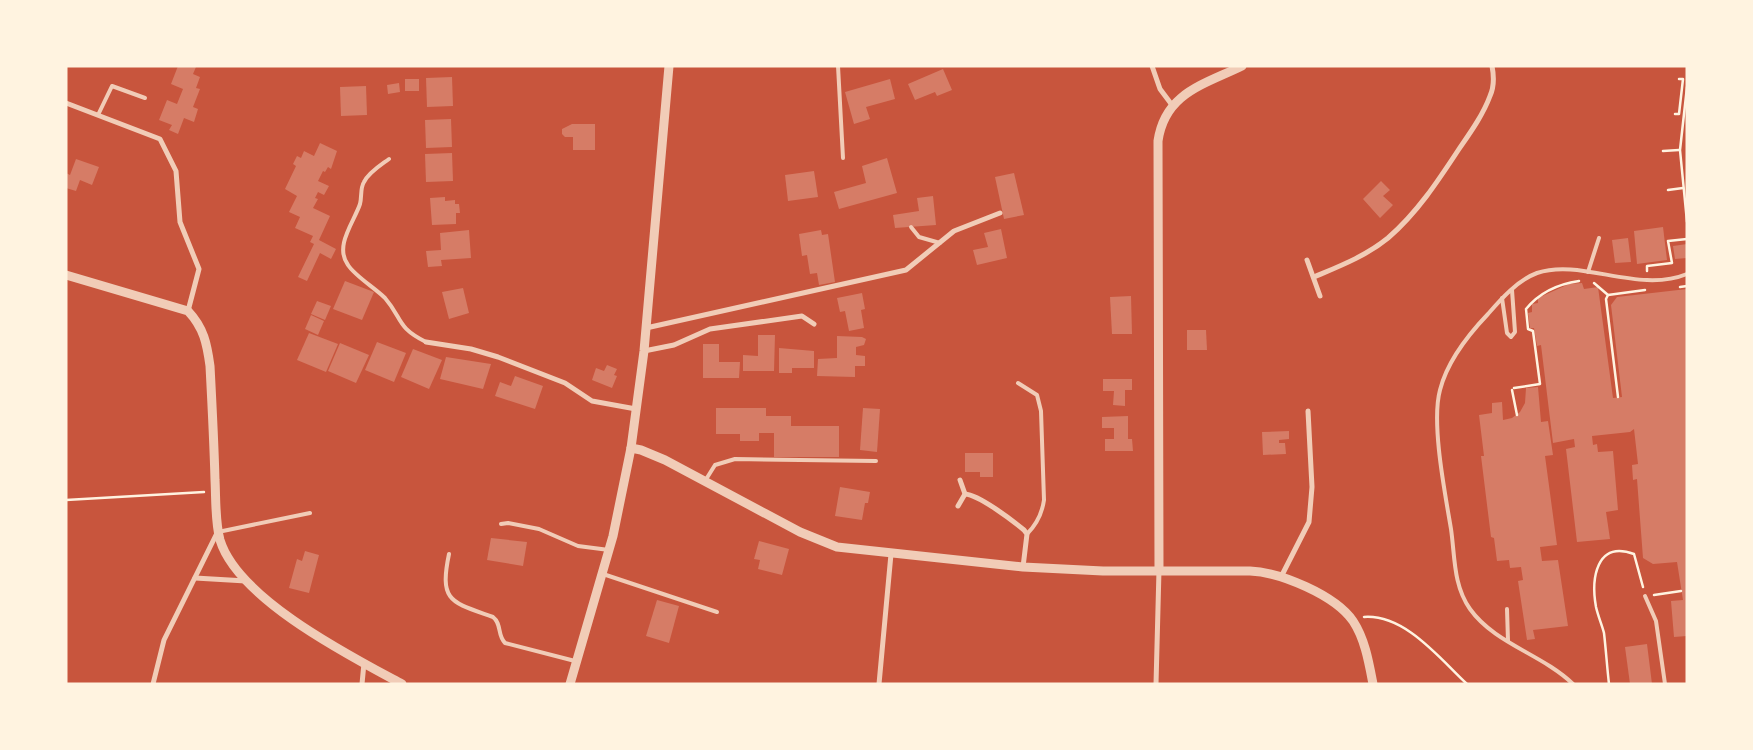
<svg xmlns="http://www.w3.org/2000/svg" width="1753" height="750" viewBox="0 0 1753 750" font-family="Helvetica,sans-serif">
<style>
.building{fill:#d67c66}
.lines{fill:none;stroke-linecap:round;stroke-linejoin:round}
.path{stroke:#fff3e0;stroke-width:2.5}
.service{stroke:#f1ccb7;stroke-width:4}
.minor{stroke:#f1ccb7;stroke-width:5}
.tertiary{stroke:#f1ccb7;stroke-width:9}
</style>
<rect width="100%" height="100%" fill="#c8553d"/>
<g class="building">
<path d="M178,66L196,67L193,74L200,77L196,88L200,89L193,107L198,109L194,122L184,118L178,134L169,130L172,125L159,120L167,100L177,104L183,89L171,84Z"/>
<path d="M943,69L952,90L937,96L935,92L915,100L908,84Z"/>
<path d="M452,77L453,106L427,107L426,78Z"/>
<rect x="405" y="79" width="14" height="12"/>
<path d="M890,79L895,99L866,107L870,119L854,124L845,92Z"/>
<path d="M399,83L400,92L388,94L387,85Z"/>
<path d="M366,86L367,115L341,116L340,87Z"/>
<path d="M451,119L452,147L426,148L425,120Z"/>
<path d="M572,124H595V150H573V137H565L562,134V129Z"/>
<path d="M320,143L337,151L331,169L328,167L325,172L323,171L318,181L329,186L324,195L318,192L315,198L318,199L313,208L330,216L319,240L336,249L331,259L320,253L307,281L298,277L314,244L310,242L313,236L295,228L300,217L289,212L297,196L285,189L296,166L293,164L297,156L301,158L304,151L314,156Z"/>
<path d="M452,153L453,181L426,182L425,154Z"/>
<path d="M887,158L897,193L839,209L834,192L866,183L862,166Z"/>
<path d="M76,159L99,167L92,185L80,180L76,191L66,188V173L70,175Z"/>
<path d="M814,171L818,197L788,201L785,175Z"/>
<path d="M1014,173L1024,215L1004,219L995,177Z"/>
<path d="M1381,181L1390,190L1383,196L1393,205L1380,218L1363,199Z"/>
<path d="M933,196L936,225L895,228L893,215L919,211L917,198Z"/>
<path d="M445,197V201L455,200V204H459L460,213H456V224L432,225L430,198Z"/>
<path d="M1663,227L1667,260L1637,264L1634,231Z"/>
<path d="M1001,229L1007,258L977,265L973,250L988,247L984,233Z"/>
<path d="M469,230L471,258L441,260L442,266L428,267L426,251L441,250L440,233Z"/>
<path d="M821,230L822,235L828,234L835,282L819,285L817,273L810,274L807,255L802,256L799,234Z"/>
<path d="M1628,238L1631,262L1615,263L1612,240Z"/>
<path d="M1687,244V258L1675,259L1673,246Z"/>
<path d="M345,281L374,292L362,320L333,309Z"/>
<path d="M1582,283L1584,289L1598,287L1613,398L1622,397L1611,305L1617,297L1687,289V636L1674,637L1671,601L1683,600L1677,562L1653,564L1643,558L1637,479L1633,480L1632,465L1638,464L1634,429L1630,432L1592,436L1593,445L1597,444L1598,452L1613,451L1618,510L1606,512L1610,539L1577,542L1566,449L1575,447L1574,439L1553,443L1541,345L1537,346L1534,328H1530L1528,313L1532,312V304L1538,303V298L1569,284Z"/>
<path d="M463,288L469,313L449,319L442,292Z"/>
<path d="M862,293L865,309L861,310L864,328L849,331L845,311L840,312L837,298Z"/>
<path d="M1131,296L1132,334H1112L1110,297Z"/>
<path d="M317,301L331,306L325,320L311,314Z"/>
<path d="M311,315L324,321L318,335L305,329Z"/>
<path d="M1187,330H1206L1207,350H1187Z"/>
<path d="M309,333L338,344L326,372L297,360Z"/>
<path d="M758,335H775L774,371H743V355L758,356Z"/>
<path d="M837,336L862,337L866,339L864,345L856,347V355L865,356V366H855V377L817,376L818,359L837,358Z"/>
<path d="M377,342L406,353L394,382L365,370Z"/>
<path d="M340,343L369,355L356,383L328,371Z"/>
<path d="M703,344H719V362H740L739,378H703Z"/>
<path d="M779,348L814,351V368H792V373H779Z"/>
<path d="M413,349L442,360L429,389L401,377Z"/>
<path d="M446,357L491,364L483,389L440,379Z"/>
<path d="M607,365L617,369L614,375L617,376L612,388L592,380L596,368L604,371Z"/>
<path d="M515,376L543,386L535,409L495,396L500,382L511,386Z"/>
<path d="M1103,379H1132V390H1125V406L1113,405L1114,391H1103Z"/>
<path d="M1538,387L1541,422L1548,421L1553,455L1545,456L1557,545L1540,547L1542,561L1558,560L1568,626L1533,630L1535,639L1527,640L1518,581L1523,580L1521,567L1510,568L1509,560L1497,561L1494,538L1491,537L1481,456H1484L1479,415L1492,413V403L1502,402L1503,420L1512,418L1520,412L1525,403L1526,388Z"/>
<path d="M716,408H766V416H791V426H839V457H774V433H759V441H740V434H716Z"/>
<path d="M863,408L880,409L877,452L860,450Z"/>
<path d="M1128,416V439H1132L1133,451H1105V439H1114V428H1102V417Z"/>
<path d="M1289,431V439L1279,440V443H1285L1286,454L1263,455L1262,432Z"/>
<path d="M965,453H993V477H980V472H965Z"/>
<path d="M840,487L870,492L868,503H865L862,520L835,516Z"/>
<path d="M491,538L527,542L523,566L487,560Z"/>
<path d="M759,541L789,549L782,575L758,569L760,560L754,559Z"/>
<path d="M305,551L319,555L309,593L289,588L297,559L302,561Z"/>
<path d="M657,600L679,606L669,643L646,636Z"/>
<path d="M1647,644L1652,684H1630L1625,647Z"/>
</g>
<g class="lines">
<g class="path">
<path d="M1687,87L1680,150L1687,222"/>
<path d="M1675,114H1679L1683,79H1679"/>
<path d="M1663,151L1679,150"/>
<path d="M1668,190L1683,188"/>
<path d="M1647,271V266L1672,263L1668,241L1687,239"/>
<path d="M1594,283L1608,295"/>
<path d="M1680,287L1687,286"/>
<path d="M1514,388L1540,384L1533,331L1528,329L1526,309C1540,292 1558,284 1579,281"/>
<path d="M1512,390L1517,415"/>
<path d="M1618,397L1606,299L1608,295L1645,290"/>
<path d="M66,500L204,492"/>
<path d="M1654,595L1681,591"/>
<path d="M1364,617C1405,614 1440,659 1467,684"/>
<path d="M1609,684C1607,667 1606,650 1604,633C1602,625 1598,616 1596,607C1591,579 1596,540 1634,554L1643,587"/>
</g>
<g class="service">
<path d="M838,66L843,158"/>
<path d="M98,115L112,86L145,98"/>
<path d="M389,159C381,165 369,172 364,182C360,188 362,197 360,204C354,222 334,246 348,265C355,276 375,288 385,298C403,319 396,327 426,342"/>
<path d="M911,227L919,237L940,243"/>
<path d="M1588,272L1599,238"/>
<path d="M1502,298L1507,333L1511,337L1515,332L1512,290"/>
<path d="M1018,383L1037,395L1041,411L1044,500C1042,514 1037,524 1027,534"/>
<path d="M705,481L715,465L735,459L876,461"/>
<path d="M501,524L508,523L539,529L578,546L609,550"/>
<path d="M218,532L310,513"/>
<path d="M449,554C439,602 451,602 493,617C502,624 497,635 505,643L575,661"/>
<path d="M603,574L717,612"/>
<path d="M1645,596L1656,621L1665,684"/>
<path d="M1507,609L1508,641"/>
<path d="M1573,684C1542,654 1495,644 1470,609C1453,585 1455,556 1451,529C1445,493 1431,423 1440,390C1447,362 1468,335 1488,314C1501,299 1518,280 1537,273C1582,258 1638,294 1687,274"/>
</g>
<g class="minor">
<path d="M1152,66L1160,89L1172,105"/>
<path d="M66,103L160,139L176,171L180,222L199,269L188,311"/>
<path d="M1307,260L1320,296"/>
<path d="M1314,277C1340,266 1366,256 1388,238C1417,213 1438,181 1459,149C1470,133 1483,115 1490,96C1494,87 1494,76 1492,66"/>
<path d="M646,328L906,270L954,231L1000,213"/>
<path d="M426,342L471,349L498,357L565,383L592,401L636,409"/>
<path d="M644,351L674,345L710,329L802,316L814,324"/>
<path d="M965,494C979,495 1012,520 1024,530L1027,534L1023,567"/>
<path d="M958,506L965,494L960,480"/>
<path d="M1281,577L1309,522L1312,487L1308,411"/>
<path d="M195,578L246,581"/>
<path d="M153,684L164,640L217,533"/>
<path d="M362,684L364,663"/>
<path d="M879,684L891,554"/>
<path d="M1156,684L1159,570"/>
</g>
<g class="tertiary">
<path d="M66,275L188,311C204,328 207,344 210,366C212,404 214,442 215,480C216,499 215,522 220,540C238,599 350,656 402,684"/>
<path d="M631,448L641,450L665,460L800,532L837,547L1023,567L1103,571H1250C1280,572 1335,595 1353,621C1365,639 1369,663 1373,684"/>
<path d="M1159,570L1158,141C1165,93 1203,85 1242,66"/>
<path d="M570,684L613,536L631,448L644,351L669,66"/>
</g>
</g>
<rect width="1753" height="750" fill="none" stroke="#fff3e0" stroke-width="135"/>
</svg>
